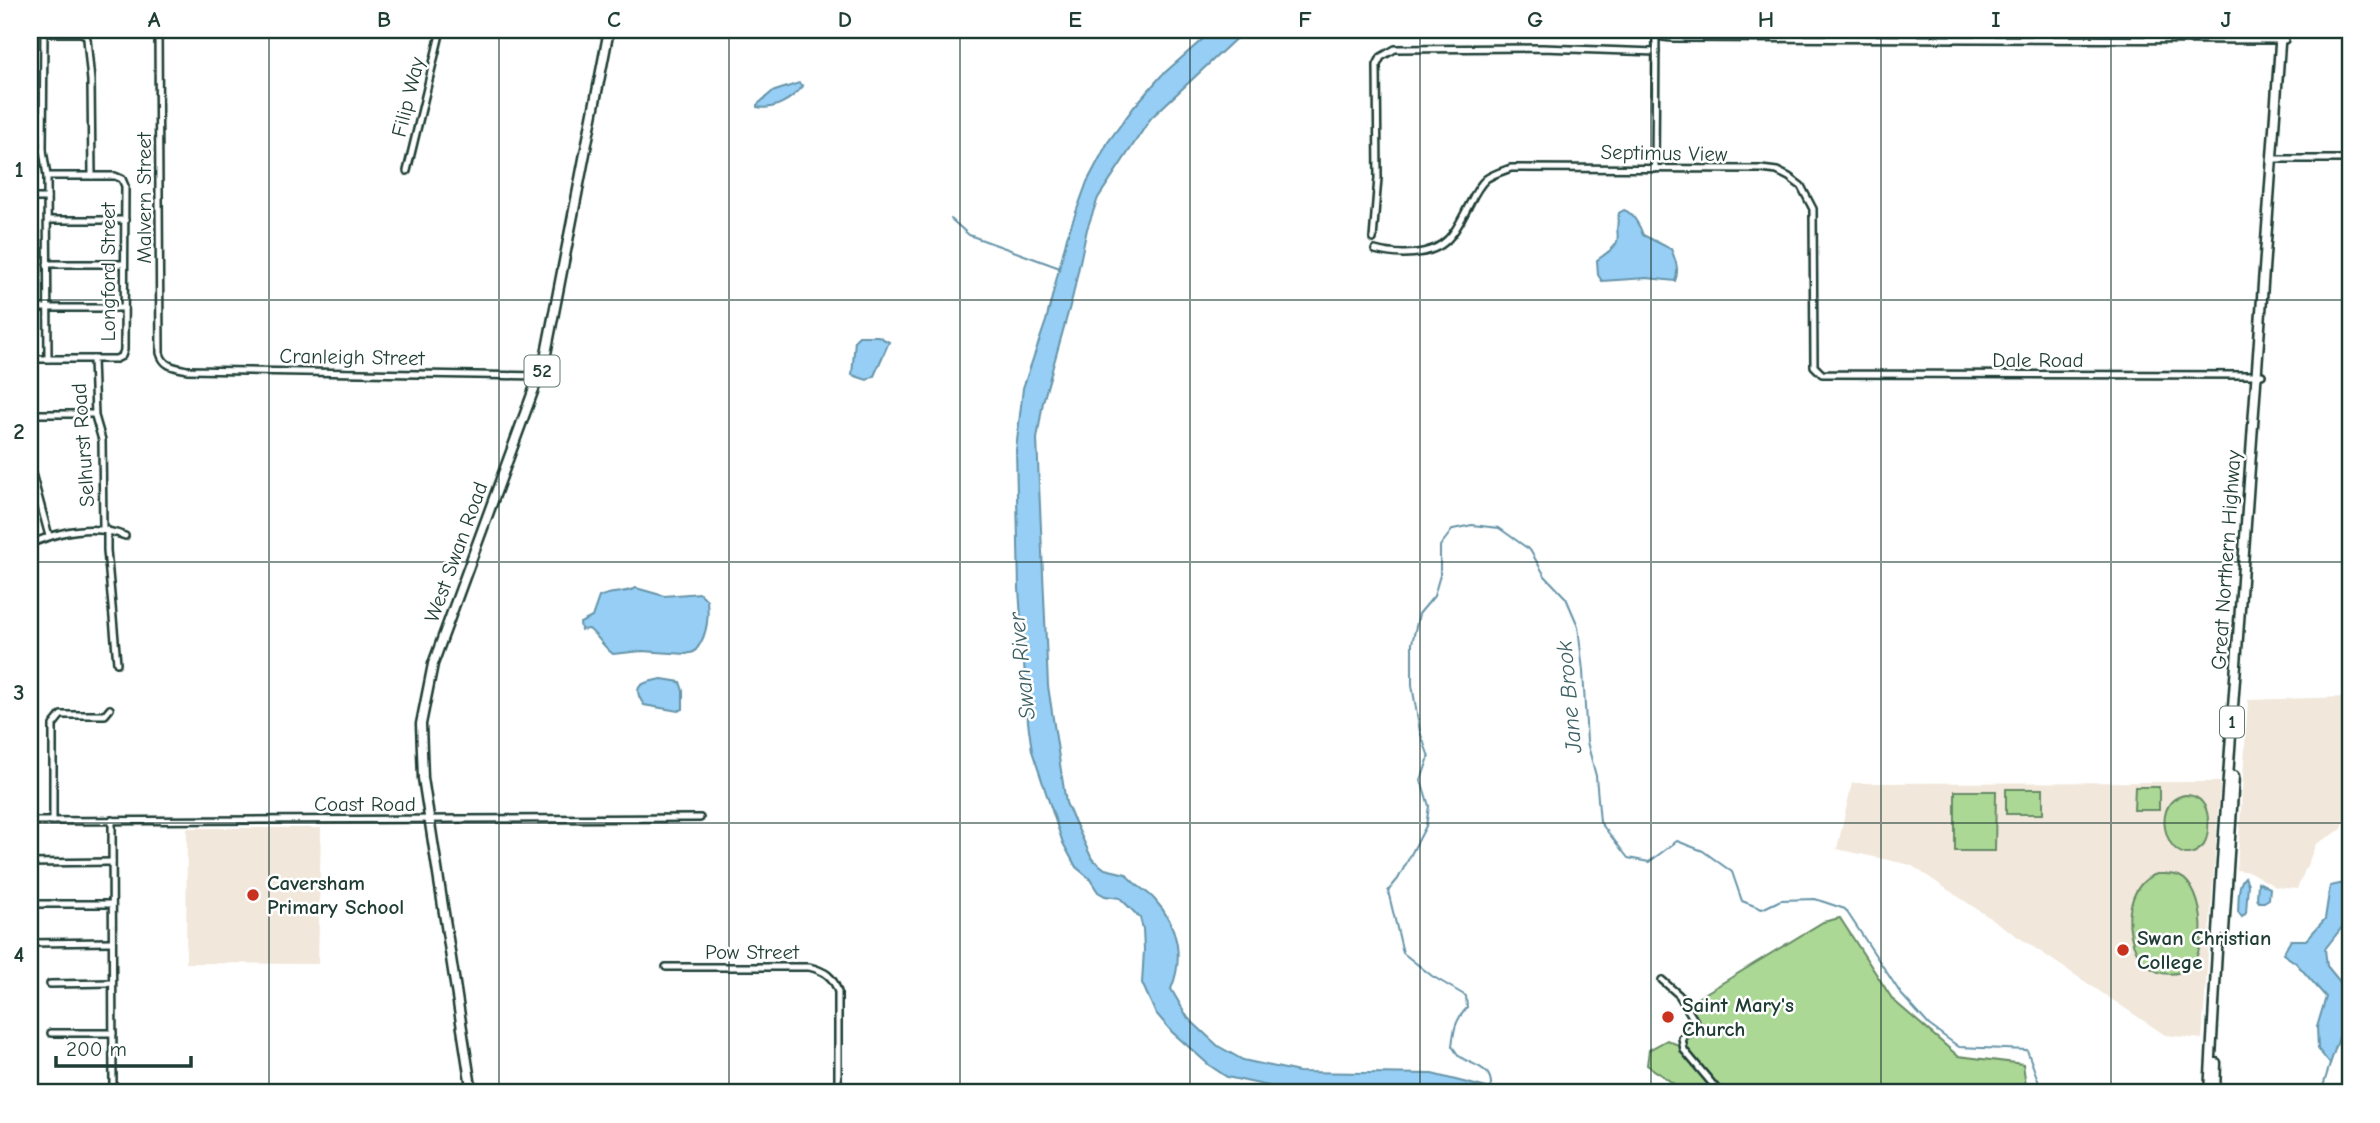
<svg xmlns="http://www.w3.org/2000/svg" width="2380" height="1123" viewBox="0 0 2380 1123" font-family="'Comic Neue',sans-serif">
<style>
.built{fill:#f1e7da}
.green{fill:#acd896;stroke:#668a65;stroke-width:2}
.water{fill:#96cef5;stroke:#6694a8;stroke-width:2}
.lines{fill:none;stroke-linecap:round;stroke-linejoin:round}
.stream{stroke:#6694a8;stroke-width:2}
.minor-casing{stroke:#1f3d34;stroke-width:10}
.primary-casing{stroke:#1f3d34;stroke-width:13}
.trunk-casing{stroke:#1f3d34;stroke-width:13}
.minor{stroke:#fff;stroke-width:5}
.primary{stroke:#fff;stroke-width:8}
.trunk{stroke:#fff;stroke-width:8}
.grid{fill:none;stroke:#1f3d34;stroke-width:2;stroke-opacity:0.55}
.poi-dot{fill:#c8321e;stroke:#fff;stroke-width:2.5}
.labels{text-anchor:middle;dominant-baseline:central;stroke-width:5;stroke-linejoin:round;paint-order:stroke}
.shield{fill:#fff;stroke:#627771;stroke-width:2}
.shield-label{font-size:19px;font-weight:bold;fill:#1f3d34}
.street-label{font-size:21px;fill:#1f3d34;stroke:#fff}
.poi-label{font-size:21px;font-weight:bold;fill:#1f3d34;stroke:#fff;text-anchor:start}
.water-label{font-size:23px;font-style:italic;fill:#3d6164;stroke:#fff}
.neatline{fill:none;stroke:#1f3d34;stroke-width:2.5}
.grid-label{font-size:23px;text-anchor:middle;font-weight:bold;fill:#1f3d34}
</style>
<rect width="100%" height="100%" fill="#fff"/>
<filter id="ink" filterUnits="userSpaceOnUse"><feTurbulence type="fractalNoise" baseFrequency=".0143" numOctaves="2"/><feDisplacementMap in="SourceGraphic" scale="14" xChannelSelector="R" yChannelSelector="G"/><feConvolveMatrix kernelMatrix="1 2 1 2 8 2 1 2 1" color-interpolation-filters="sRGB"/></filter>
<g filter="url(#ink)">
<g class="built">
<path d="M2350,697V794L2342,829L2316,844L2297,889L2276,887L2250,872L2237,870L2248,700Z"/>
<path d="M2220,782L2202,1039L2165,1035L1911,865L1837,849L1852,783Z"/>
<path d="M187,828H321L318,964L186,963Z"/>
</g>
<g class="green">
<path d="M2135,787H2159V810H2134Z"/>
<rect x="2006" y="789" width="37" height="25"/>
<path d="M1955,791H1996L1995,851H1955Z"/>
<path d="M2185,795C2211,795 2212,827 2204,845C2172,880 2144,802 2185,795Z"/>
<path d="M2157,874C2164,874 2172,873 2179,876C2206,887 2211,964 2181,972C2126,988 2110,889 2157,874Z"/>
<path d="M1840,918L1893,1000L1958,1056L2023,1064L2027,1093H1687L1647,1065L1649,1050L1667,1040L1678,1045L1701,1031L1686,1005L1823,922Z"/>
</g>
<g class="water">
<path d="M1213,30H1245L1151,118L1098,198L1087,229L1073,295L1043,402L1037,439L1048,686L1066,803L1092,859L1105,869L1126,874C1134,886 1146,889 1155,900C1178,925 1184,958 1171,989L1188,1018L1218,1046L1243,1060L1299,1072L1432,1074L1507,1093H1301L1227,1077L1209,1065L1172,1032L1155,1012L1142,983L1144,950L1143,929L1140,918L1120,898L1105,896L1098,892L1089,878L1076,867L1063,843L1032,751L1028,722L1019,589L1016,450L1023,388L1046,321L1067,237L1087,182L1108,142L1134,107L1161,76Z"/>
<path d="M799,83L803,86C792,99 774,111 757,107V105L772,92Z"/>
<path d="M1624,210C1633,213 1640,226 1643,235L1671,249C1675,259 1680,270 1675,281L1647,278L1602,281L1598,275L1597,260C1630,238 1612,242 1619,213Z"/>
<path d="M859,336H878L889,342L874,376L867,380L852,375L855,340Z"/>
<path d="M636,588L664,596L700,593L707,600C709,618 707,638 694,652L686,654L642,651L613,654C603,647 599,637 589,629L581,630L580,623L592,617L599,597C611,591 624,594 636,588Z"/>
<path d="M662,679L680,682L683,691V709L678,711L644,705C629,684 645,682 662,679Z"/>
<path d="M2245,877L2248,884L2246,913L2242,917L2238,912C2239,901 2237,885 2245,877Z"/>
<path d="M2258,882L2270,888L2269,899L2264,902H2259L2257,899Z"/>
<path d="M2349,882L2350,917L2325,949L2327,966L2350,994L2349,1008L2330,1064L2318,1049L2317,1027L2326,997L2296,963L2283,954L2291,940H2306L2325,919L2330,886Z"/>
</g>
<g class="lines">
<g class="stream">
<path d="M951,219L969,235L1060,268"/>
<path d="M1491,1088C1493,1066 1472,1066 1459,1056C1458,1055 1452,1046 1452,1046C1454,1030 1455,1020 1467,1008L1466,996L1432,976L1403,953L1388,891L1398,879L1426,826L1429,806L1421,780L1429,757L1420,732L1412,685V643L1419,614L1434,596L1440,575V546L1453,529L1472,525L1499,528L1530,550L1545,576L1566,598L1578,626L1583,671L1587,742L1596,776L1600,822L1628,858L1649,862L1677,841L1703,851L1732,872L1742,901L1762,909L1781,900L1815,899L1845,909L1901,994L1929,1025L1959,1047L2027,1050L2038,1080V1093"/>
<path d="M2321,1093L2330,1064"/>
</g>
<g class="minor-casing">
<g id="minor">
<path d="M44,30L43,150L47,176L48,359"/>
<path d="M158,30L160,353C164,367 174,367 187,370L540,376"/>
<path d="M1657,30L1663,37L1672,38L2285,40"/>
<path d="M44,33H81L86,35L87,39L91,81L92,176"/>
<path d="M30,150H43"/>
<path d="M2272,159H2350"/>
<path d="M1655,169L1656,30"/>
<path d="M407,171L441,30"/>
<path d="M30,198H47"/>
<path d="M48,220H125"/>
<path d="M1373,239L1378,178L1377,65L1381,57L1395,49L1542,48L1656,52"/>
<path d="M1375,250C1397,256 1431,257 1448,239C1457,230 1462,218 1468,207C1473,197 1478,186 1486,179C1493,174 1503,171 1511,168L1761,169L1777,171L1789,177L1801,186L1813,209L1814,366L1822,374L2262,375"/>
<path d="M47,264H124"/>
<path d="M30,308H124"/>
<path d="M30,359H116L122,356L124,350L125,186L122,179L115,176H47"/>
<path d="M93,359L95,416L102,440L103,529"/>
<path d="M30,414H94"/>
<path d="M30,466L49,536"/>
<path d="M107,530V550L117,663"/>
<path d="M30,544C60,531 94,523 125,536"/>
<path d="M112,820L113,1093"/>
<path d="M30,821L700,818"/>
<path d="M53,821V725L61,715H105L110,709"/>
<path d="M30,863L112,862"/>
<path d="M30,904H112"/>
<path d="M30,943L112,942"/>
<path d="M666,967H809C825,971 833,976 838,992V1093"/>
<path d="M1662,980L1679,995L1696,1023L1682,1038L1684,1050L1720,1093"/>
<path d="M50,984L112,983"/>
<path d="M51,1033H113"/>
</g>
</g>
<g class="primary-casing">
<path id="primary" d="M472,1093L423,778L421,724L433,664L545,359L609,30"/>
</g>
<g class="trunk-casing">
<g id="trunk">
<path d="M2224,931L2234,776"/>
<path d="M2209,1093L2222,862L2281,30"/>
<path d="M2215,1093L2216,1063"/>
</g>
</g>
<use href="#minor" class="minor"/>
<use href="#primary" class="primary"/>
<use href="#trunk" class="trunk"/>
</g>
</g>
<path class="grid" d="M269,30V1093M499,30V1093M729,30V1093M960,30V1093M1190,30V1093M1420,30V1093M1651,30V1093M1881,30V1093M2111,30V1093M30,300H2350M30,562H2350M30,823H2350"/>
<g class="poi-dot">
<circle cx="253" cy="895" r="7"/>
<circle cx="2123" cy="950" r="7"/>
<circle cx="1668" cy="1017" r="7"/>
</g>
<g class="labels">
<g class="shield">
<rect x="524.5" y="355.5" width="35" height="31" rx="5"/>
<rect x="2220" y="706.5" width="24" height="31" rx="5"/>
</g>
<g class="shield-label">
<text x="542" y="371">52</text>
<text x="2232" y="722">1</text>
</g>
<g class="street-label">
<text transform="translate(408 97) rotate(-76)">Filip Way</text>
<text transform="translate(1664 153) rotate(1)">Septimus View</text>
<text transform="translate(144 198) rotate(-90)">Malvern Street</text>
<text transform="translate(108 272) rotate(-90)">Longford Street</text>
<text transform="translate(352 357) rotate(1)">Cranleigh Street</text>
<text x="2038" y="360">Dale Road</text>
<text transform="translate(83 445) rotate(-94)">Selhurst Road</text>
<text transform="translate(456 552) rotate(-70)">West Swan Road</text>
<text transform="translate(2226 560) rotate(-86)">Great Northern Highway</text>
<text x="365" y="804">Coast Road</text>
<text x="752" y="952">Pow Street</text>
</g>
<g class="poi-label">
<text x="267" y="883">Caversham<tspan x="267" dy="24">Primary School</tspan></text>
<text x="2137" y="938">Swan Christian<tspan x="2137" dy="24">College</tspan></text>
<text x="1682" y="1005">Saint Mary's<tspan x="1682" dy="24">Church</tspan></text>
</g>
<g class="water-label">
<text transform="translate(1022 666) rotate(-96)">Swan River</text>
<text transform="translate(1569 697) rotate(-95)">Jane Brook</text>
</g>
</g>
<rect width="2380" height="1123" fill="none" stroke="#fff" stroke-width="77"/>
<path d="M56 1056v10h135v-10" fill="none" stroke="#1f3d34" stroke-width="3.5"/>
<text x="66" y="1056" font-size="21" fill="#1f3d34" stroke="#ffffff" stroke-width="5" paint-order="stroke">200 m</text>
<rect x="38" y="38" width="2304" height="1046" class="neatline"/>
<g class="grid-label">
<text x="154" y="27">A</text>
<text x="384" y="27">B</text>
<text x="614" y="27">C</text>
<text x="845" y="27">D</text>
<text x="1075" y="27">E</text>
<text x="1305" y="27">F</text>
<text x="1535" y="27">G</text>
<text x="1766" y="27">H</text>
<text x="1996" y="27">I</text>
<text x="2226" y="27">J</text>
<text x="19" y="177">1</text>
<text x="19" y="439">2</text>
<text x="19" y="700">3</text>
<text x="19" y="962">4</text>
</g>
</svg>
